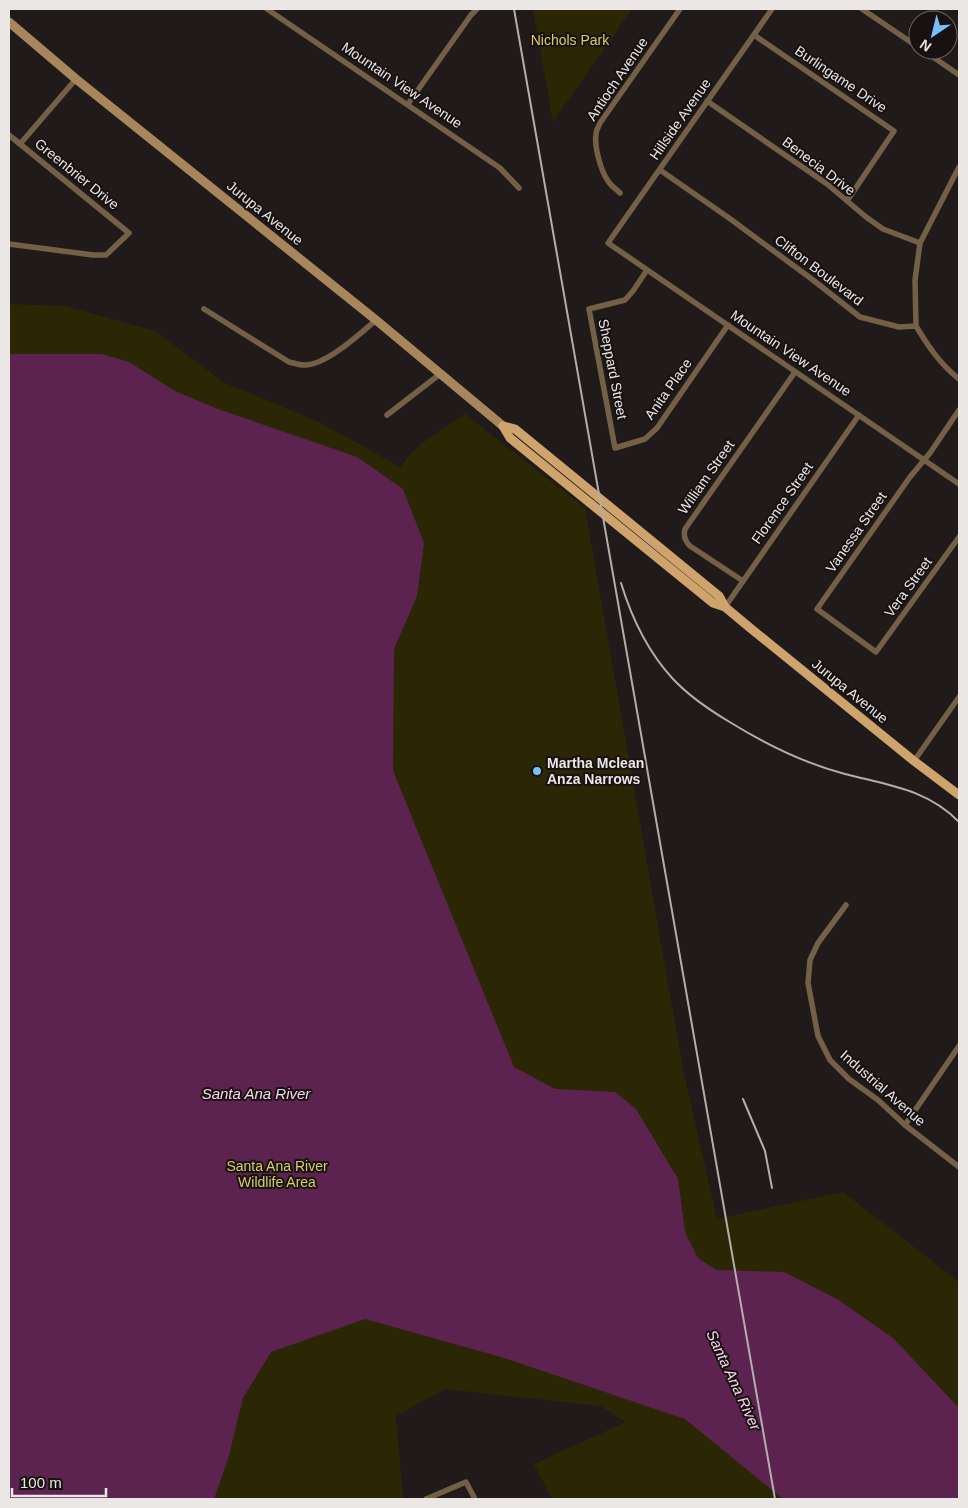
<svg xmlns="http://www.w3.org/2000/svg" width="968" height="1508" viewBox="0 0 968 1508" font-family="Arial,sans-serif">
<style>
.green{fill:#2b2704}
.water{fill:#5d2350}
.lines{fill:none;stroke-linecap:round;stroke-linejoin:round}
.minor{stroke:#746046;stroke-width:5.5}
.secondary{stroke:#a7865c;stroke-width:9}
.primary{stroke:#cea36c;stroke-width:9}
.rail{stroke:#b2aead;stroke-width:2}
.poi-dot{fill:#77bff7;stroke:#171211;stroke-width:2}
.labels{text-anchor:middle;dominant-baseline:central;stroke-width:4;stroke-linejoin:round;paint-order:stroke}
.park-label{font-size:14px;fill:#d9cf5f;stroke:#171211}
.street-label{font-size:14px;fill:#eae7e5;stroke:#171211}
.poi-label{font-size:14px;font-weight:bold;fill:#eae7e5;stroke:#171211;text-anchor:start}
.water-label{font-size:15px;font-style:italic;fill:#f9d4ed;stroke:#171211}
</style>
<rect width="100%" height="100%" fill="#201b1a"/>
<g class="green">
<path d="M533,9H632L553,122Z"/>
<path d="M9,304L65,306L155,331L225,383L319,422L400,467L418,446L465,414L585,508L683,1069L717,1219L843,1192L959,1282V1499H552L534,1464L626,1422L600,1406L445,1389L396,1416L403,1499H9Z"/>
</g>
<path class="water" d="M9,354H102L129,362L175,391L218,409L357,457L403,489L424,543L417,596L394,649L393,771L514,1067L555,1089L615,1092L636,1109L678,1179L685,1232L698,1258L716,1270L784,1272L837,1299L893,1338L959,1408V1499H783L685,1419L501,1357L365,1319L271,1352L243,1398L228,1459L214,1499H9Z"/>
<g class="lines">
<g class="minor">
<path d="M267,9L500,168L519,188"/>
<path d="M772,9L608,243L959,484"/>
<path d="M862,9L918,47"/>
<path d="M754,35L894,131L847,201"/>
<path d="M923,50L959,75"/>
<path d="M707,101L827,184L866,217L883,229L920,243"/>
<path d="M408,104L471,15L477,9"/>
<path d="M9,135L129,233L106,255H93L9,244"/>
<path d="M20,144L76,79"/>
<path d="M660,170L729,218L813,280L860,317L899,327L916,326C928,346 940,364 959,379"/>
<path d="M620,193C616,189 611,186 608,181C601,171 594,147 596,134C596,130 599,126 600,123L680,9"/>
<path d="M647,270L633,291L625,300L589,309L615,448L645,439L657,428L728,325"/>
<path d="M204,309L289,362C294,363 299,365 304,365C325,366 360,334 376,320"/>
<path d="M916,326L915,280L920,243L959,167"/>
<path d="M959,410L930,453L910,477L817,609L876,652L959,537"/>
<path d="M387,415L440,374"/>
<path d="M743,581L690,546C685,541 683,536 685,529L795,372"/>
<path d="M725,607L859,415"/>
<path d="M914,761L959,697"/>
<path d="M846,905L818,943L810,960L808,983L818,1036L830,1060L849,1079L878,1100L905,1125L959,1167"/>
<path d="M905,1125L959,1046"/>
<path d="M426,1499L466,1482L475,1499"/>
</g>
<path class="secondary" d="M9,22L76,79L376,320L503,426"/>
<g class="primary">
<path d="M503,426L515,429L719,596L725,607L749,627L914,761L959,795"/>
<path d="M503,426L510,438L713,603L725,607"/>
</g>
<g class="rail">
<path d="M514,9L775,1499"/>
<path d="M621,583C632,619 648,652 673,679C689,696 708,709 728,721C765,744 803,763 845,774C887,785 927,789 959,822"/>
<path d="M743,1099L765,1151L772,1188"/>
</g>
</g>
<circle class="poi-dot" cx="537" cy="771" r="5"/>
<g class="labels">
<g class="park-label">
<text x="570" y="40">Nichols Park</text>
<text x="277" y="1166">Santa Ana River<tspan x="277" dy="16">Wildlife Area</tspan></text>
</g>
<g class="street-label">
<text transform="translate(617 79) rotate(-56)">Antioch Avenue</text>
<text transform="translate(841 79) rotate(34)">Burlingame Drive</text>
<text transform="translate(402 85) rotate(34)">Mountain View Avenue</text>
<text transform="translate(680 119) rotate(-55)">Hillside Avenue</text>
<text transform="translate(819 166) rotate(37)">Benecia Drive</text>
<text transform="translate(77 174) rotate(39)">Greenbrier Drive</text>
<text transform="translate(265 213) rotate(39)">Jurupa Avenue</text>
<text transform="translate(819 270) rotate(37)">Clifton Boulevard</text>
<text transform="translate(791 353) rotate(34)">Mountain View Avenue</text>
<text transform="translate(613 369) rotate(79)">Sheppard Street</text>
<text transform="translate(668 389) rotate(-55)">Anita Place</text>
<text transform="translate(706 477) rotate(-55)">William Street</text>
<text transform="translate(782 503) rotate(-55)">Florence Street</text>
<text transform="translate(856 532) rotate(-55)">Vanessa Street</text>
<text transform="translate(908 587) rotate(-54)">Vera Street</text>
<text transform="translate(850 691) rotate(39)">Jurupa Avenue</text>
<text transform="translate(883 1088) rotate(41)">Industrial Avenue</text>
</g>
<g class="poi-label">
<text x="547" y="763">Martha Mclean<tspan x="547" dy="16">Anza Narrows</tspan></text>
</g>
<g class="water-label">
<text x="256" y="1093">Santa Ana River</text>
<text transform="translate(734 1380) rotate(65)">Santa Ana River</text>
</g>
</g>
<rect width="968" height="1508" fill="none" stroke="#eae7e5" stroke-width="20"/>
<g transform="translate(933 35) rotate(215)"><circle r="24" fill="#171211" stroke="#6b6766"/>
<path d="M0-4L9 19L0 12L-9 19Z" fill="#77bff7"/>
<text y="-8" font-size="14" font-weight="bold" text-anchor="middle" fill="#eae7e5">N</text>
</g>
<path d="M12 1488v8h94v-8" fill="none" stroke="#eae7e5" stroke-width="2.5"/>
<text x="20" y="1488" font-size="15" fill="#eae7e5" stroke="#171211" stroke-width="4" paint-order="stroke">100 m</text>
</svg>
